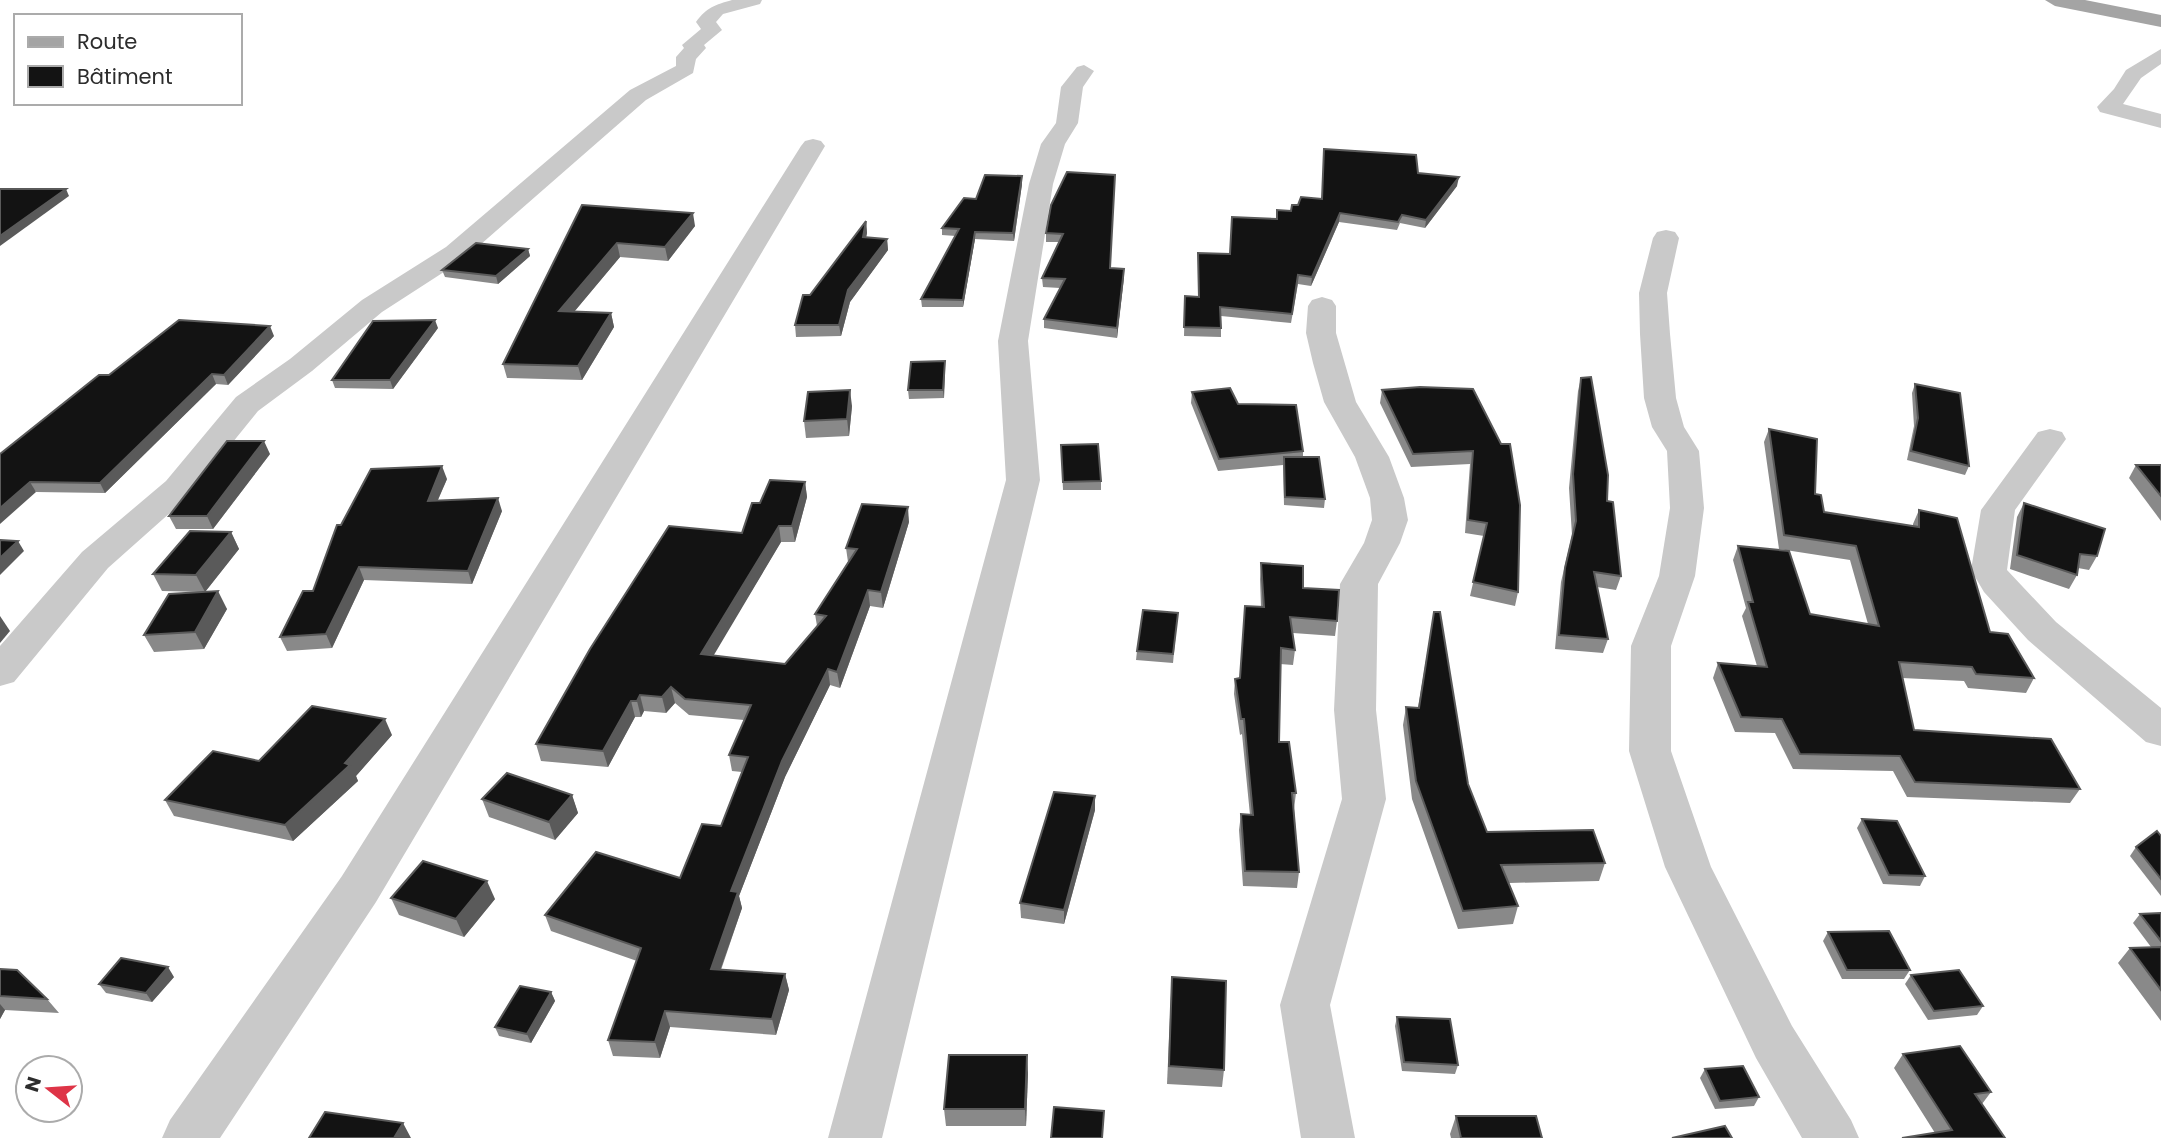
<svg xmlns="http://www.w3.org/2000/svg" width="2161" height="1138" viewBox="0 0 2161 1138" font-family="Poppins,sans-serif">
<style>
.lines{fill:none;stroke-linecap:round;stroke-linejoin:round}
.minor{fill:#c9c9c9;fill-rule:evenodd}
.major{fill:#a4a4a4;fill-rule:evenodd}
.wall{fill:#898989}
.shaded-wall{fill:#5a5a5a}
.building{fill:#131313;stroke:#5a5a5a;stroke-width:2}
</style>
<rect width="100%" height="100%" fill="#fff"/>
<g class="lines">
<g class="minor">
<path d="M732,0H762L760,4L723,14L716,22L722,30L704,45L706,48L696,59L693,73L646,100L464,259L382,312L312,371L258,411L190,495L108,568L14,682L0,686V646L82,552L166,481L236,397L290,359L362,300L446,247L630,90L676,66V57L684,48L682,45L701,29L696,22C707,7 715,5 732,0Z"/>
<path d="M2161,49V64L2141,78L2123,104L2161,114V128L2100,112L2097,107L2114,89L2126,70Z"/>
<path d="M1084,65L1094,71L1083,87L1078,123L1065,144L1053,184L1028,341L1040,480L882,1138H828L1006,480L998,341L1029,184L1041,144L1056,123L1061,87L1077,67Z"/>
<path d="M813,139L821,141L825,146L376,902L220,1138H162L170,1120L342,876L801,146L805,141Z"/>
<path d="M1666,230L1675,232L1679,238L1667,293L1670,334L1676,398L1684,427L1699,451L1704,508L1695,576L1671,646V751L1711,867L1792,1026L1851,1120L1859,1138H1802L1756,1058L1665,867L1629,751L1631,646L1659,576L1670,508L1667,451L1652,427L1644,398L1640,334L1639,293L1653,238L1657,232Z"/>
<path d="M1322,297L1332,300L1336,306V333L1356,402L1389,457L1404,498L1408,520L1400,543L1378,584L1376,710L1386,799L1330,1005L1355,1138H1301L1280,1005L1342,799L1334,710L1340,584L1364,543L1372,520L1370,498L1355,457L1324,402L1313,363L1306,333L1308,306L1312,300Z"/>
<path d="M2050,429L2062,432L2066,439L2015,510L2007,570L2056,622L2161,708V746L2146,742L2028,640L1984,592L1971,570L1981,510L2038,432Z"/>
</g>
<path class="major" d="M2045,0H2085L2161,15V27L2055,6Z"/>
</g>
<g class="wall">
<path d="M1324,149L1418,173L1457,186L1425,228L1400,223L1397,230L1339,222L1311,286L1298,284L1291,323L1221,316V337L1184,336L1185,296L1198,297V253L1230,254L1277,219L1291,211L1298,205L1322,199Z"/>
<path d="M1022,184L1014,241L975,239L963,307H922L921,299L956,236L942,235V228L976,199Z"/>
<path d="M582,205L695,226L668,261L620,257L574,312L611,313L614,327L582,380L507,378L503,364Z"/>
<path d="M1051,205L1111,268L1124,269L1117,338L1044,328V319L1060,288L1043,287L1042,278L1059,242H1046V233Z"/>
<path d="M866,221L867,233L866,237L887,239L888,250L850,302L841,336L796,337L795,325L810,295Z"/>
<path d="M528,249L530,256L498,284L445,277L442,270Z"/>
<path d="M438,328L393,389L335,388L332,380Z"/>
<path d="M274,336L228,385L216,384L105,493L36,492L0,454L109,375Z"/>
<path d="M945,361L944,398L909,399L908,390Z"/>
<path d="M1581,378L1607,501L1621,576L1616,590L1597,587L1608,639L1603,653L1555,649L1561,582L1572,535L1569,488L1578,391Z"/>
<path d="M1915,384L1969,466L1965,475L1907,460L1914,426L1912,393Z"/>
<path d="M1473,389L1518,592L1515,606L1470,596L1484,536L1465,533L1470,464L1411,467L1380,403L1382,390Z"/>
<path d="M1192,392L1238,404L1303,451V457L1325,499L1324,508L1284,505L1283,465L1218,471L1191,403Z"/>
<path d="M852,406L849,436L806,438L804,421Z"/>
<path d="M1769,429L1815,494L1824,512L1913,526V524L1919,510L1990,632L2034,678L2026,693L1968,688L1964,681L1902,678L1914,730L2080,789L2070,803L1907,797L1893,771L1793,769L1775,733L1735,732L1713,678L1718,663L1757,666L1742,616L1746,608L1733,560L1738,546L1810,614L1868,624L1850,560L1779,549L1764,442Z"/>
<path d="M1061,445L1101,481V490H1063Z"/>
<path d="M270,454L213,529H176L169,516Z"/>
<path d="M2136,465H2161V521L2129,478Z"/>
<path d="M447,479L438,500L502,511L472,584L364,580L332,648L287,651L280,637L313,591L341,525Z"/>
<path d="M805,482L807,497L795,542H781L713,655L785,664L817,626L815,614L848,562L846,548L909,522L883,608L870,606L840,688L830,685L785,777L739,896L742,908L721,970L785,974L789,990L776,1035L670,1027L660,1058L613,1056L608,1040L637,961L551,931L545,915L680,878L721,826L742,772L732,771L729,755L744,720L689,715L675,703L666,713L644,711L641,717H635L608,767L541,761L536,744L742,533L760,503Z"/>
<path d="M2024,503L2097,556L2089,570L2078,568L2077,575L2069,589L2010,569L2017,517Z"/>
<path d="M231,532L239,549L205,592L227,609L204,649L154,652L144,635L202,592L162,591L153,574Z"/>
<path d="M1261,563L1303,588L1337,621L1335,636L1293,633L1295,650L1293,665L1280,664L1279,742L1296,793L1294,809L1299,872L1297,888L1243,886L1239,830L1241,814L1250,815L1242,734L1240,735L1234,694L1235,679L1240,678L1261,607L1260,579Z"/>
<path d="M1434,612L1468,784L1487,832L1605,863L1599,881L1509,883L1518,906L1513,924L1458,929L1412,799L1403,725L1406,707L1418,708Z"/>
<path d="M1177,622L1173,663L1136,660L1137,651Z"/>
<path d="M392,735L356,776L358,781L293,841L174,816L165,800L259,761Z"/>
<path d="M572,795L578,813L555,840L489,817L482,799Z"/>
<path d="M1095,796V810L1064,924L1021,918L1020,903Z"/>
<path d="M1862,819L1925,876L1920,886L1883,884L1857,828Z"/>
<path d="M2161,836V896L2130,856L2136,847Z"/>
<path d="M391,898L495,899L464,937L399,915Z"/>
<path d="M2161,913V1021L2118,963L2130,948L2151,947L2133,923L2140,914Z"/>
<path d="M1828,932L1910,970L1904,979H1842L1823,941Z"/>
<path d="M0,969L47,999L59,1013L5,1010L0,1019Z"/>
<path d="M1911,975L1983,1006L1977,1015L1928,1020L1905,984Z"/>
<path d="M174,977L152,1002L106,993L99,984Z"/>
<path d="M551,992L555,1001L531,1043L499,1036L495,1027Z"/>
<path d="M1171,994L1224,1070L1222,1087L1167,1084Z"/>
<path d="M1397,1017L1458,1065L1455,1074L1402,1071L1395,1026Z"/>
<path d="M1903,1054L1991,1092L1982,1104L2005,1138L1935,1133L1894,1068Z"/>
<path d="M1705,1069L1759,1097L1754,1106L1715,1109L1700,1078Z"/>
<path d="M1028,1073L1026,1126H946L944,1109Z"/>
<path d="M1456,1116L1542,1138H1451L1450,1134Z"/>
</g>
<g class="shaded-wall">
<path d="M1022,176V184L1014,241L1013,233Z"/>
<path d="M1459,177L1457,186L1425,228L1426,220Z"/>
<path d="M66,189L69,196L0,246V236Z"/>
<path d="M693,213L695,226L668,261L665,247Z"/>
<path d="M1340,213L1339,222L1311,286L1312,277Z"/>
<path d="M866,221L867,233L864,248L863,237Z"/>
<path d="M975,232V239L963,307V300Z"/>
<path d="M887,239L888,250L850,302L841,336L839,325L848,290Z"/>
<path d="M617,243L620,257L563,325L559,311Z"/>
<path d="M528,249L530,256L498,284L496,276Z"/>
<path d="M1124,269V278L1117,338V328Z"/>
<path d="M611,313L614,327L582,380L578,366Z"/>
<path d="M435,320L438,328L393,389L390,380Z"/>
<path d="M270,326L274,336L228,385L224,375Z"/>
<path d="M945,361V369L944,398L943,390Z"/>
<path d="M212,374L216,384L105,493L100,483Z"/>
<path d="M850,390L852,406L849,436L847,419Z"/>
<path d="M264,441L270,454L213,529L207,516Z"/>
<path d="M442,466L447,479L432,513L428,501Z"/>
<path d="M30,482L36,492L0,524V508Z"/>
<path d="M805,482L807,497L795,542L792,526Z"/>
<path d="M498,498L502,511L472,584L468,571Z"/>
<path d="M908,507L909,522L883,608L881,592Z"/>
<path d="M779,526L781,542L705,670L701,654Z"/>
<path d="M231,532L239,549L205,592L196,575Z"/>
<path d="M18,541L24,551L0,575V558Z"/>
<path d="M359,567L364,580L332,648L326,634Z"/>
<path d="M868,590L870,606L840,688L837,672Z"/>
<path d="M218,591L227,609L204,649L195,632Z"/>
<path d="M0,616L10,631L0,643Z"/>
<path d="M828,669L830,685L785,777L739,896L742,908L715,985L711,969L731,891L782,761Z"/>
<path d="M671,687L675,703L666,713L662,697Z"/>
<path d="M640,695L644,711L641,717L637,701Z"/>
<path d="M631,701L635,717L608,767L603,751Z"/>
<path d="M385,719L392,735L356,776L358,781L293,841L285,825L345,763Z"/>
<path d="M572,795L578,813L555,840L549,822Z"/>
<path d="M1095,796V810L1064,924V910Z"/>
<path d="M487,881L495,899L464,937L456,919Z"/>
<path d="M168,967L174,977L152,1002L146,993Z"/>
<path d="M785,974L789,990L776,1035L772,1019Z"/>
<path d="M551,992L555,1001L531,1043L527,1034Z"/>
<path d="M0,1004L5,1010L0,1019Z"/>
<path d="M665,1011L670,1027L660,1058L655,1042Z"/>
<path d="M1027,1055L1028,1073L1026,1126L1025,1109Z"/>
<path d="M403,1123L411,1138H394Z"/>
</g>
<g class="building">
<path d="M1324,149L1416,155L1418,173L1459,177L1426,220L1402,215L1398,222L1340,213L1312,277L1298,275L1292,314L1220,307L1221,328L1184,327L1185,296L1199,297L1198,253L1230,254L1232,217L1277,219V210L1291,211L1292,205H1298L1301,197L1322,199Z"/>
<path d="M1067,172L1115,175L1110,268L1124,269L1117,328L1044,319L1065,279L1042,278L1063,234L1046,233L1051,205Z"/>
<path d="M985,175L1022,176L1013,233L975,232L963,300L921,299L959,229L942,228L964,198L976,199Z"/>
<path d="M0,189H66L0,236Z"/>
<path d="M582,205L693,213L665,247L617,243L559,311L611,313L578,366L503,364Z"/>
<path d="M866,221L863,237L887,239L848,290L839,325H795L803,295H810Z"/>
<path d="M476,243L528,249L496,276L442,270Z"/>
<path d="M179,320L270,326L224,375L212,374L100,483L30,482L0,508V454L99,375H109Z"/>
<path d="M435,320L390,380H332L373,321Z"/>
<path d="M945,361L943,390H908L911,362Z"/>
<path d="M1591,377L1608,475L1607,501L1613,502L1621,576L1594,572L1608,639L1559,635L1565,568L1576,521L1573,474L1581,378Z"/>
<path d="M1915,384L1960,393L1969,466L1911,451L1918,418Z"/>
<path d="M1420,387L1473,389L1501,444H1510L1520,505L1518,592L1473,582L1487,523L1468,520L1473,451L1413,454L1382,390Z"/>
<path d="M1230,388L1238,404L1296,405L1303,451L1219,459L1192,392Z"/>
<path d="M850,390L847,419L804,421L808,392Z"/>
<path d="M1769,429L1817,439L1815,494L1821,495L1824,512L1919,527V510L1957,518L1990,632L2008,634L2034,678L1976,674L1972,667L1899,662L1914,730L2051,739L2080,789L1915,782L1900,756L1800,754L1782,719L1741,717L1718,663L1767,667L1748,602H1753L1738,546L1789,551L1810,614L1879,626L1856,546L1784,535Z"/>
<path d="M227,441H264L207,516H169Z"/>
<path d="M1098,444L1101,481L1063,482L1061,445Z"/>
<path d="M1284,457H1319L1325,499L1285,497Z"/>
<path d="M2136,465H2161V496Z"/>
<path d="M442,466L428,501L498,498L468,571L359,567L326,634L280,637L303,591H313L337,525H341L371,469Z"/>
<path d="M770,480L805,482L792,526H779L701,654L785,664L826,616L815,614L857,549L846,548L862,504L908,507L881,592L868,590L837,672L828,669L782,761L731,891L738,892L711,969L785,974L772,1019L665,1011L655,1042L608,1040L641,948L545,915L596,852L680,878L702,824L721,826L748,757L729,755L751,705L685,699L671,687L662,697L640,695L637,701H631L603,751L536,744L590,649L669,526L742,533L752,503H760Z"/>
<path d="M2024,503L2105,529L2097,556L2080,554L2077,575L2017,555Z"/>
<path d="M190,531L231,532L196,575L153,574Z"/>
<path d="M0,540L18,541L0,558Z"/>
<path d="M1261,563L1303,566V588L1339,590L1337,621L1290,617L1295,650L1281,648L1279,742H1289L1296,793H1292L1299,872L1245,871L1241,814L1253,815L1244,719H1241L1235,679L1240,678L1245,606L1264,607Z"/>
<path d="M218,591L195,632L144,635L169,594Z"/>
<path d="M1143,610L1178,613L1173,654L1137,651Z"/>
<path d="M1434,612H1440L1468,784L1487,832L1593,830L1605,863L1501,865L1518,906L1463,911L1416,781L1406,707L1419,708Z"/>
<path d="M312,706L385,719L345,763L350,765L285,825L165,800L213,751L259,761Z"/>
<path d="M507,773L572,795L549,822L482,799Z"/>
<path d="M1054,792L1095,796L1064,910L1020,903Z"/>
<path d="M1862,819L1897,821L1925,876L1889,875Z"/>
<path d="M2157,831L2161,836V879L2136,847Z"/>
<path d="M423,861L487,881L456,919L391,898Z"/>
<path d="M2161,913V941L2140,914Z"/>
<path d="M1889,931L1910,970H1847L1828,932Z"/>
<path d="M2161,947V990L2130,948Z"/>
<path d="M121,958L168,967L146,993L99,984Z"/>
<path d="M0,969L17,970L47,999L0,996Z"/>
<path d="M1959,970L1983,1006L1934,1011L1911,975Z"/>
<path d="M1172,977L1226,981L1224,1070L1169,1066Z"/>
<path d="M520,986L551,992L527,1034L495,1027Z"/>
<path d="M1397,1017L1450,1019L1458,1065L1404,1062Z"/>
<path d="M1960,1046L1991,1092L1975,1094L2005,1138H1902L1952,1130L1903,1054Z"/>
<path d="M949,1055H1027L1025,1109H944Z"/>
<path d="M1743,1066L1759,1097L1720,1101L1705,1069Z"/>
<path d="M1054,1107L1104,1111L1102,1138H1051Z"/>
<path d="M325,1112L403,1123L394,1138H309Z"/>
<path d="M1456,1116H1536L1542,1138H1461Z"/>
<path d="M1725,1126L1732,1138H1672Z"/>
</g>
<rect x="14" y="14" width="228" height="91" fill="#ffffff" stroke="#ababab" stroke-width="2"/>
<rect x="28" y="37" width="35" height="10" fill="#a4a4a4" stroke="#ababab" stroke-width="2"/>
<text x="77" y="49" font-size="21" fill="#2c2c2c">Route</text>
<rect x="28" y="66" width="35" height="21" fill="#131313" stroke="#ababab" stroke-width="2"/>
<text x="77" y="84" font-size="21" fill="#2c2c2c">Bâtiment</text>
<g transform="translate(49 1089) rotate(287)"><circle r="33" fill="#ffffff" stroke="#ababab" stroke-width="2"/>
<path d="M0-5L12 26L0 18L-12 26Z" fill="#de3447"/>
<text y="-10" font-size="19" font-weight="bold" text-anchor="middle" fill="#2c2c2c">N</text>
</g>
</svg>
